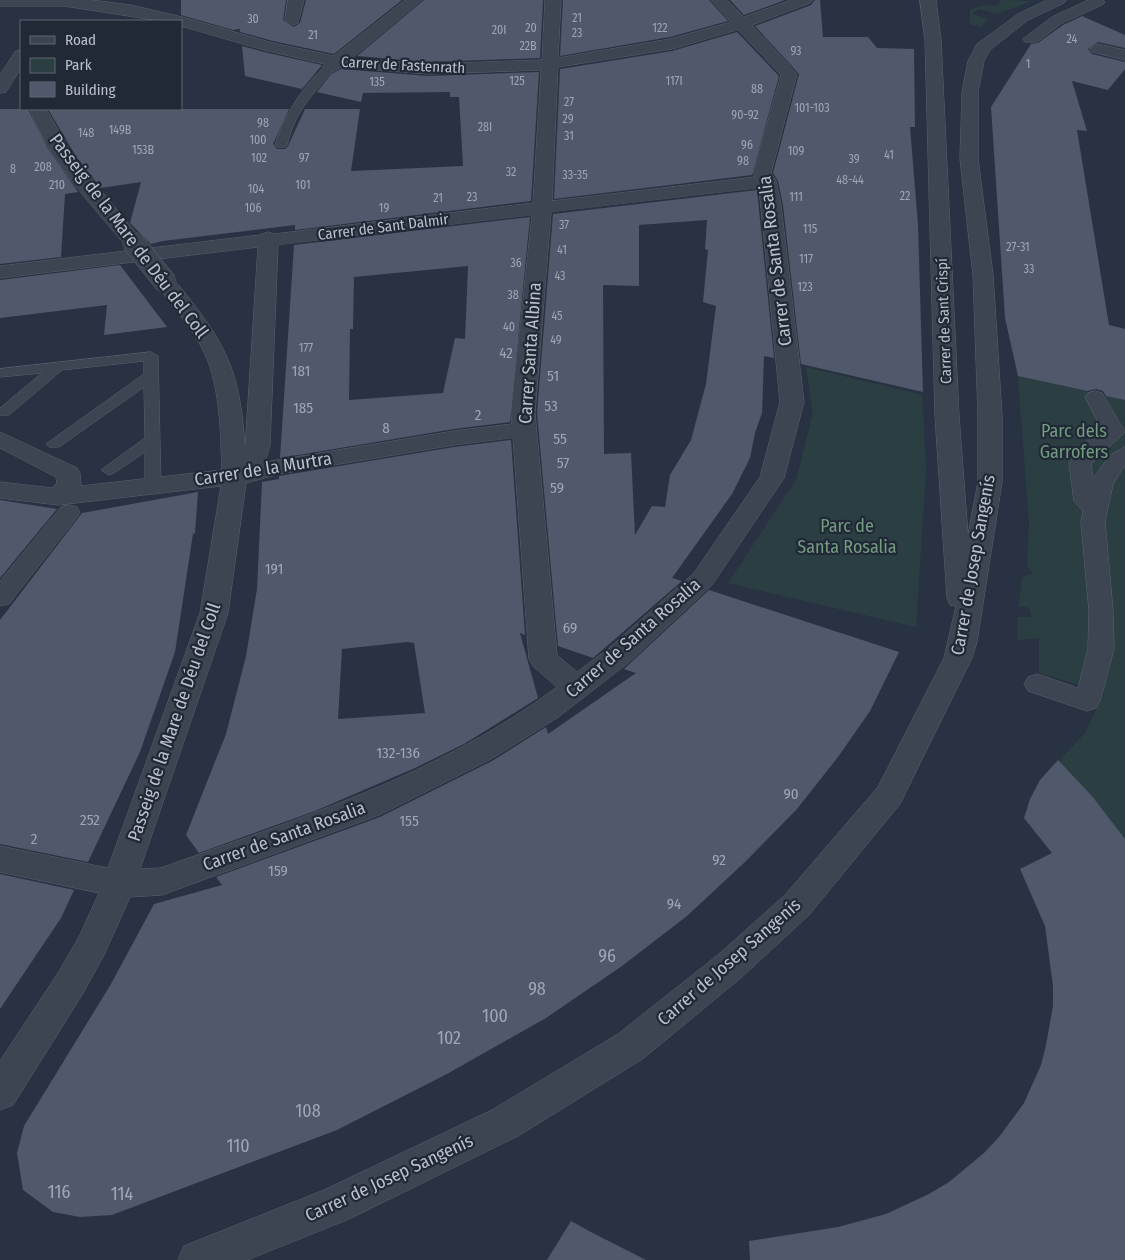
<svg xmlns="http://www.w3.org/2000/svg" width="1125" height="1260" viewBox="0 0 1125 1260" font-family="'Fira Sans Condensed',sans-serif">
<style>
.green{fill:#2b3f43}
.building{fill:#4f596b;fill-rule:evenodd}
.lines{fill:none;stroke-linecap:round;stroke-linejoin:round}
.service-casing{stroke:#5b626f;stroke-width:1}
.pedestrian-casing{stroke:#5b626f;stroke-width:1}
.minor-casing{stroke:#5b626f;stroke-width:1}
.service{fill:#3d4452;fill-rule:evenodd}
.pedestrian{fill:#3d4452;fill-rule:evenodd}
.minor{fill:#3d4452;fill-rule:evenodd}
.minor-bridge-casing{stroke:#5b626f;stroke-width:23;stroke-linecap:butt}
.minor-bridge{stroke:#3d4452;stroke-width:22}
.labels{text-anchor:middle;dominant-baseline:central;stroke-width:4.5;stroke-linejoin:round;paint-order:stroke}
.far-number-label{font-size:12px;fill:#9fa6b4}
.far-street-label{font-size:15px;fill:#bac0cc;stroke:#212937}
.number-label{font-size:15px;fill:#9fa6b4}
.street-label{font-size:18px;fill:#bac0cc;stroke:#212937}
.park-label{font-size:18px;fill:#729b7f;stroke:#212937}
.near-number-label{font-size:18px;fill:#9fa6b4}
</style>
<rect width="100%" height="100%" fill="#293242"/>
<g class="green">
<path d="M1001,0L1032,1L997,14L979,9L972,14L989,19L981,27L970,24V9L984,5L998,6Z"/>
<path d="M806,367L922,395L926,469L916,627L728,583L796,480L813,413Z"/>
<path d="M1018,376L1125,400V839L1092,796L1059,761L1085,733L1104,692L1039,673V638L1017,640L1018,617H1032L1030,608L1019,606L1022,577L1033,574L1027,565L1029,523Z"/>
</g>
<g class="building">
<path d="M181,0H286L283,20L294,27L300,23L306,0H402L334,54L273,41L240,32V29L233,30L181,15Z"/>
<path d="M424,0H543L540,58L428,62L357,56Z"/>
<path d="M563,0H709L728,21L670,37L560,56Z"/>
<path d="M730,0H785L744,15Z"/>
<path d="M815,0H820L823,37H868L877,48L914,49L915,127H910L918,225L923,392L801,364L783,205L778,181L773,173L799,74L755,26L811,5Z"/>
<path d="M1082,16L1125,35V48L1098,42L1088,49L1092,54L1125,62V69L1108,90L1072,81L1087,131L1077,130L1109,325L1125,329V400L1106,396L1103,391L1096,389L1087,391L1018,376L1005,318L991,107L1031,44L1038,43L1063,25Z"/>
<path d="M737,32L779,76L752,175L554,199L560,69L672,51Z"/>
<path d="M242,46L264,52L322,65L302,89L245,76Z"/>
<path d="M341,69L428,76L539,72L531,201L295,230V225L163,241L151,244L130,223L141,182L101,188L77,158L48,109H289L273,144L277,149H285L288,146L305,109H360L351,171L463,166L459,97H450V92L363,93L361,102L317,92L331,74Z"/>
<path d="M0,109H28L47,147L78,192L65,194L61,257L0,264Z"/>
<path d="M757,190L774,358L764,356L762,413L755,433L750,458L732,494L672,578L682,581L593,658L558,646L537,413L553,214ZM707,220L705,249L708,250L703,302L716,306L706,384L691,440L670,475L665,507L652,506L635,535L631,453L604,454L603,285L639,286V225Z"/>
<path d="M530,217L510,422L454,429L280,458L294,245ZM468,266L465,339L455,338L443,393L349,400L350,329H353L354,277Z"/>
<path d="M120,265L167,327L104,335L107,305L0,318V280Z"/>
<path d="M511,440L525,635L520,633L538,698L464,744L415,768L315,811L199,853L186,835L226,734L246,656L257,589L262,482L279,479V476L454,447ZM407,642L414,643L425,713L338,719L342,649Z"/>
<path d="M198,492L195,533L193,534L175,652L140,752L88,862L0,844V620L82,513Z"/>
<path d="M0,500L57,509L0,578Z"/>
<path d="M709,590L899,652L870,711L838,757L797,809L745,862L687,916L622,966L546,1018L447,1074L337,1130L112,1215L80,1217L53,1212L23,1190L17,1153L24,1126L111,984L154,904L222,885L216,877L380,817L492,761L546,727L548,734L636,673L624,669Z"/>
<path d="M1058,760L1092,796L1125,839V1260H750L749,1241L838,1227L886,1214L929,1194L949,1182L984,1153L999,1137L1024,1103L1041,1065L1046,1045L1053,1006V986L1045,926L1020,869L1052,853L1024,818L1030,799L1040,780Z"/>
<path d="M0,874L74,890L61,918L0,1009Z"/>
<path d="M571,1221L589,1231L646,1260H547Z"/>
</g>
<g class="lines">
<g class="service-casing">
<g id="service">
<path d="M329,65L334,68C312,97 297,107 287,145L285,147H277L275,145C283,118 296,98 314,77C319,73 323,67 329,65Z"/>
<path d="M151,352L158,356L161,486L159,490L153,491L145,486V452L114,473L109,475L101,470L145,438L144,387L59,447H49L46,444L144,374V361L62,370L9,415H0V408L42,373L0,377V369Z"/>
</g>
</g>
<g class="pedestrian-casing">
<g id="pedestrian">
<path d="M1095,391L1102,393L1125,432L1091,464L1093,479L1110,455L1125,447V465L1113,484L1105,522L1113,611L1114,649L1100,701L1096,708L1087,711L1028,691L1024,684L1028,677L1037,674L1078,688L1088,649L1089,611L1081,522L1083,511L1074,501L1069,463L1085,443L1102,430L1085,397L1088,393Z"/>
<path d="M69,505L77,507L80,512L77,517L9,604L0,606V581L61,507Z"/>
</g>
</g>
<g class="minor-casing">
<g id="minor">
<path d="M0,0H91L131,5L182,17L273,43L334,56L405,0H422L352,58L428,64L542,60L545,0H561L558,58L670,39L731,22L711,0H727L744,17L791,0H813L810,3L752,25L797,74L771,173L776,181L781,205L804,402L784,478L712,585L628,663L557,718L491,759L379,815L162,895L130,897L104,955L82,995L13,1105L0,1110V1061L58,973L79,937L99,893L0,872V846L108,868L200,613L221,486L58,505L0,498V482L52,488L57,483L56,477L0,448V432L77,468L80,473L81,486L222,470C220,430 221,383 201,346C188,323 170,304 156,283L159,279C174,275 179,286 188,297C231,350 241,382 245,449L258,247L0,278V266L260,235L268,232L274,234L533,203L541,70L428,74L341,67L330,73L324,71L322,68L325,64L264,50L181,26V21H161L64,6H0ZM738,30L781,75L753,173L755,177L552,201L558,67L672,49ZM759,188L780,402L760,477L694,573L608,649L577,672L557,655L535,413L551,212ZM532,215L511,413L512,424L454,431L265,462L270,445L278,245ZM513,438L529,659L533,666L557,687C440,775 297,819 161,868L140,869L228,613L246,483L279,474L454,445Z"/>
<path d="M288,0H304L298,23L293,25L285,20Z"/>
<path d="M920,0H936L941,40L959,416L968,535L978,482V416L973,275L960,159L962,92L968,61L977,44L1018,14L1047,0H1067L1064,3L1028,20L990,50L984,61L978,92V159L993,275L1002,416V482L977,642L972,658L900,804L809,915L743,976L644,1058L518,1136L349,1219L247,1260H178L184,1246L324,1190L492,1110L618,1034L719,954L785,895L878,787L944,658L956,606L950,605L947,598L935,416L925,40Z"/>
<path d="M1089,0H1103L1105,2L1102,5L1062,23L1037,42H1025L1023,39L1052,17Z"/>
<path d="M1098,44L1125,50V60L1092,52L1090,49Z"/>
<path d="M21,50V68L6,92L0,93V75L15,52Z"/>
<path d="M30,109H46L75,159L140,238L143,242L140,246H126C91,204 49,161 30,109Z"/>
</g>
</g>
<use href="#service" class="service"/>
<use href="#pedestrian" class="pedestrian"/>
<use href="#minor" class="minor"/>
<g class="minor-bridge-casing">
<path id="minor-bridge" d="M133,242L166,283"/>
</g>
<use href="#minor-bridge" class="minor-bridge"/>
</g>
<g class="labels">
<g class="far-number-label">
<text x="577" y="18">21</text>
<text x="253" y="19">30</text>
<text x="531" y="28">20</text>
<text x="660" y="28">122</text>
<text x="499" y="30">20I</text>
<text x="577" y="33">23</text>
<text x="313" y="35">21</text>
<text x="1072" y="39">24</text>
<text x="528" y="46">22B</text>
<text x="796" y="51">93</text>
<text x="1028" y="64">1</text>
<text x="517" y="81">125</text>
<text x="674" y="81">117I</text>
<text x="377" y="82">135</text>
<text x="757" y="89">88</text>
<text x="569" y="102">27</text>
<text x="812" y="108">101-103</text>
<text x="745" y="115">90-92</text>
<text x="568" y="119">29</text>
<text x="263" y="123">98</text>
<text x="485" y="127">28I</text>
<text x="120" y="130">149B</text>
<text x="86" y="133">148</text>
<text x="569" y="136">31</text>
<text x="258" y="140">100</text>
<text x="747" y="145">96</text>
<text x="143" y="150">153B</text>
<text x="796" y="151">109</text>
<text x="889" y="155">41</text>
<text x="259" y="158">102</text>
<text x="304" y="158">97</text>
<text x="854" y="159">39</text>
<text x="743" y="161">98</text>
<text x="43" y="167">208</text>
<text x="13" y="169">8</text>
<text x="511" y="172">32</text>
<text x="575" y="175">33-35</text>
<text x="850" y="180">48-44</text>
<text x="57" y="185">210</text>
<text x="303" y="185">101</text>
<text x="256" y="189">104</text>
<text x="905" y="196">22</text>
<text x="472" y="197">23</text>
<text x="796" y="197">111</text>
<text x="438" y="198">21</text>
<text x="253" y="208">106</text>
<text x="384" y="208">19</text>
<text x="564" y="225">37</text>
<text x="810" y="229">115</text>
<text x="1018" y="247">27-31</text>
<text x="562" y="250">41</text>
<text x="806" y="259">117</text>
<text x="516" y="263">36</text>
<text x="1029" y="269">33</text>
<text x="560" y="276">43</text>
<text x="805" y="287">123</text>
<text x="513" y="295">38</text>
<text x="557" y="316">45</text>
<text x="509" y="327">40</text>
<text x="556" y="340">49</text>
<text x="306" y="348">177</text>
</g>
<g class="far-street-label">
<text transform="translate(403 65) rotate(3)">Carrer de Fastenrath</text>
<text transform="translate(383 227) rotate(-7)">Carrer de Sant Dalmir</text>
<text transform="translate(944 321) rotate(-92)">Carrer de Sant Crispí</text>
</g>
<g class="number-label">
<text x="506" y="353">42</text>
<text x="301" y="371">181</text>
<text x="553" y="376">51</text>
<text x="551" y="406">53</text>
<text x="303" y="408">185</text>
<text x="478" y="415">2</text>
<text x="386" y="428">8</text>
<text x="560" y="439">55</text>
<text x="563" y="463">57</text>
<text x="557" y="488">59</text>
<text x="274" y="569">191</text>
<text x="570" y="628">69</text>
<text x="398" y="753">132-136</text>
<text x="791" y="794">90</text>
<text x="90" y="820">252</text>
<text x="409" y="821">155</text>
<text x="34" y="839">2</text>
<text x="719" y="860">92</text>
<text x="278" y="871">159</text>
<text x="674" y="904">94</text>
</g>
<g class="street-label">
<text transform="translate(129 236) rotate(53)">Passeig de la Mare de Déu del Coll</text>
<text transform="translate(775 261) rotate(-97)">Carrer de Santa Rosalia</text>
<text transform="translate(530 353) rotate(-86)">Carrer Santa Albina</text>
<text transform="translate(263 469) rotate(-9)">Carrer de la Murtra</text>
<text transform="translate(973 565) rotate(-80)">Carrer de Josep Sangenís</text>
<text transform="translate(633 638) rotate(-41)">Carrer de Santa Rosalia</text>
<text transform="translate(174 722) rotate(-71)">Passeig de la Mare de Déu del Coll</text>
<text transform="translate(284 836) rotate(-20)">Carrer de Santa Rosalia</text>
<text transform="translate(729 962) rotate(-41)">Carrer de Josep Sangenís</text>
<text transform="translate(389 1178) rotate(-25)">Carrer de Josep Sangenís</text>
</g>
<g class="park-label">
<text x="1074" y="431">Parc dels<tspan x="1074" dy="21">Garrofers</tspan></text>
<text x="847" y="526">Parc de<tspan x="847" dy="21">Santa Rosalia</tspan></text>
</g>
<g class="near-number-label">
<text x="607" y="956">96</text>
<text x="537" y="989">98</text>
<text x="495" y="1016">100</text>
<text x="449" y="1038">102</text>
<text x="308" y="1111">108</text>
<text x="238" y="1146">110</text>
<text x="59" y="1192">116</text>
<text x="122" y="1194">114</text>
</g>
</g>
<rect x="20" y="20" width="162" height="90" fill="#212937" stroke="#5e6573"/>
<rect x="30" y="36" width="25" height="8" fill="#3d4452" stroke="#5e6573"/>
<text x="65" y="45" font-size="15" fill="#bac0cc">Road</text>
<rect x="30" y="58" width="25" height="15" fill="#2b3f43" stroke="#5e6573"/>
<text x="65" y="70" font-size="15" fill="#bac0cc">Park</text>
<rect x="30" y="82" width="25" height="15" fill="#4f596b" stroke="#5e6573"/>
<text x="65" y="95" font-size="15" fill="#bac0cc">Building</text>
</svg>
